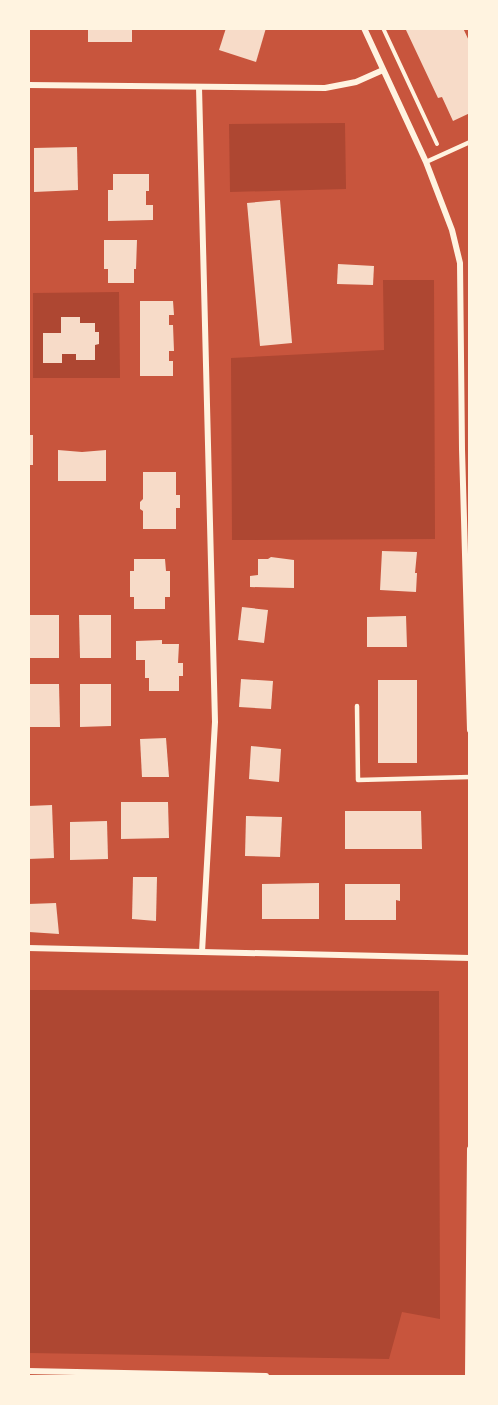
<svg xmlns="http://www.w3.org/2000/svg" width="498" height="1405" viewBox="0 0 498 1405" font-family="'Noto Sans',sans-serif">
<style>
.green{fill:#ae4732}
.building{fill:#f7dbc8}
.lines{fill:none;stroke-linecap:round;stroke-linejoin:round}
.path{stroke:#fff3e0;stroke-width:4}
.service{stroke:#fff3e0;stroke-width:4.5}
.minor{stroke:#fff3e0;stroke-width:6}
</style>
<rect width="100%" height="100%" fill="#c8553d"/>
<g class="green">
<path d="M345,123L346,189L230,192L229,124Z"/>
<path d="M383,280H434L435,539L232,540L231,358L384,350Z"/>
<path d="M119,292L120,378H33V293Z"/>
<path d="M29,990L439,991L440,1319L402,1312L389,1359L29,1353Z"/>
</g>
<g class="building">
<rect x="88" y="28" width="44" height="14"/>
<path d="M226,28H266L256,62L219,50Z"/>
<path d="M409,28H463L470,43V113L453,121L442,97L438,98L406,30Z"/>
<path d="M77,147L78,190L34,192V148Z"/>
<path d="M113,174H149V191H146V205H153V220L108,221V190H113Z"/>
<path d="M280,200L292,343L260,346L247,203Z"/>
<path d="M104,240H137L136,269H134V283H108V269H104Z"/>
<path d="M338,264L374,266L373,285L337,284Z"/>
<path d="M140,301H173L174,315H169V325H173L174,351H169V361H173V376H140Z"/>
<path d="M61,317H80V323H95V332H99V344L95,345V360H76V354H62V363H43V333H61Z"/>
<rect x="28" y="435" width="5" height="30"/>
<path d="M58,450L82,452L106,450V481H58Z"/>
<path d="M143,472H176V495H180V508H176V529H143V511L140,509V502L143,499Z"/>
<path d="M382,551L417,552L415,573H417L416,592L380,590Z"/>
<path d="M271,557L294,560V588L250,587V576L258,575V559H268Z"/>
<path d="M134,559H165L166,571H170V597H165V609H134V597H130V571H134Z"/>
<path d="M242,607L268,610L264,643L238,640Z"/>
<rect x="28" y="615" width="31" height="43"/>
<path d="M79,615H111V658H80Z"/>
<path d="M406,616L407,647H367V617Z"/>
<path d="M162,640V644H179L178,663H183V676H179V691H149V678H145V660H136V641Z"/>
<path d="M241,679L273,681L271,709L239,707Z"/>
<rect x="378" y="680" width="39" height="83"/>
<path d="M28,684H59L60,727H29Z"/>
<path d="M80,684H111V726L80,727Z"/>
<path d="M166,738L169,777H142L140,739Z"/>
<path d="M251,746L281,749L279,782L249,779Z"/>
<path d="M121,802H168L169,838L121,839Z"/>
<path d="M52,805L54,858L28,859V806Z"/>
<path d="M345,811H421L422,849H345Z"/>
<path d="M246,816L282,817L280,857L245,856Z"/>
<path d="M107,821L108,859L70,860V822Z"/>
<path d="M133,877H157L156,921L132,919Z"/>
<path d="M319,883V919H262V884Z"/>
<path d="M345,884H400V901L396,900V920H345Z"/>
<path d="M56,903L59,934L29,932L28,904Z"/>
</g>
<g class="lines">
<path class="path" d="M383,28L437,144"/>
<g class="service">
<path d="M426,162L470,142"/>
<path d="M357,706L358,780L470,777"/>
</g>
<g class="minor">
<path d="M364,28L426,162L452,230L460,263L462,449L470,730"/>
<path d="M28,85L325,88L356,82L383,70"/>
<path d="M199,87L215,722L202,952"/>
<path d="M28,948L470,958"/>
<path d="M28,1371L266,1376"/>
<path d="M468,1376L470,1149"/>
</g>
</g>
<rect width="498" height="1405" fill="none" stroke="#fff3e0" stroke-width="60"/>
</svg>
